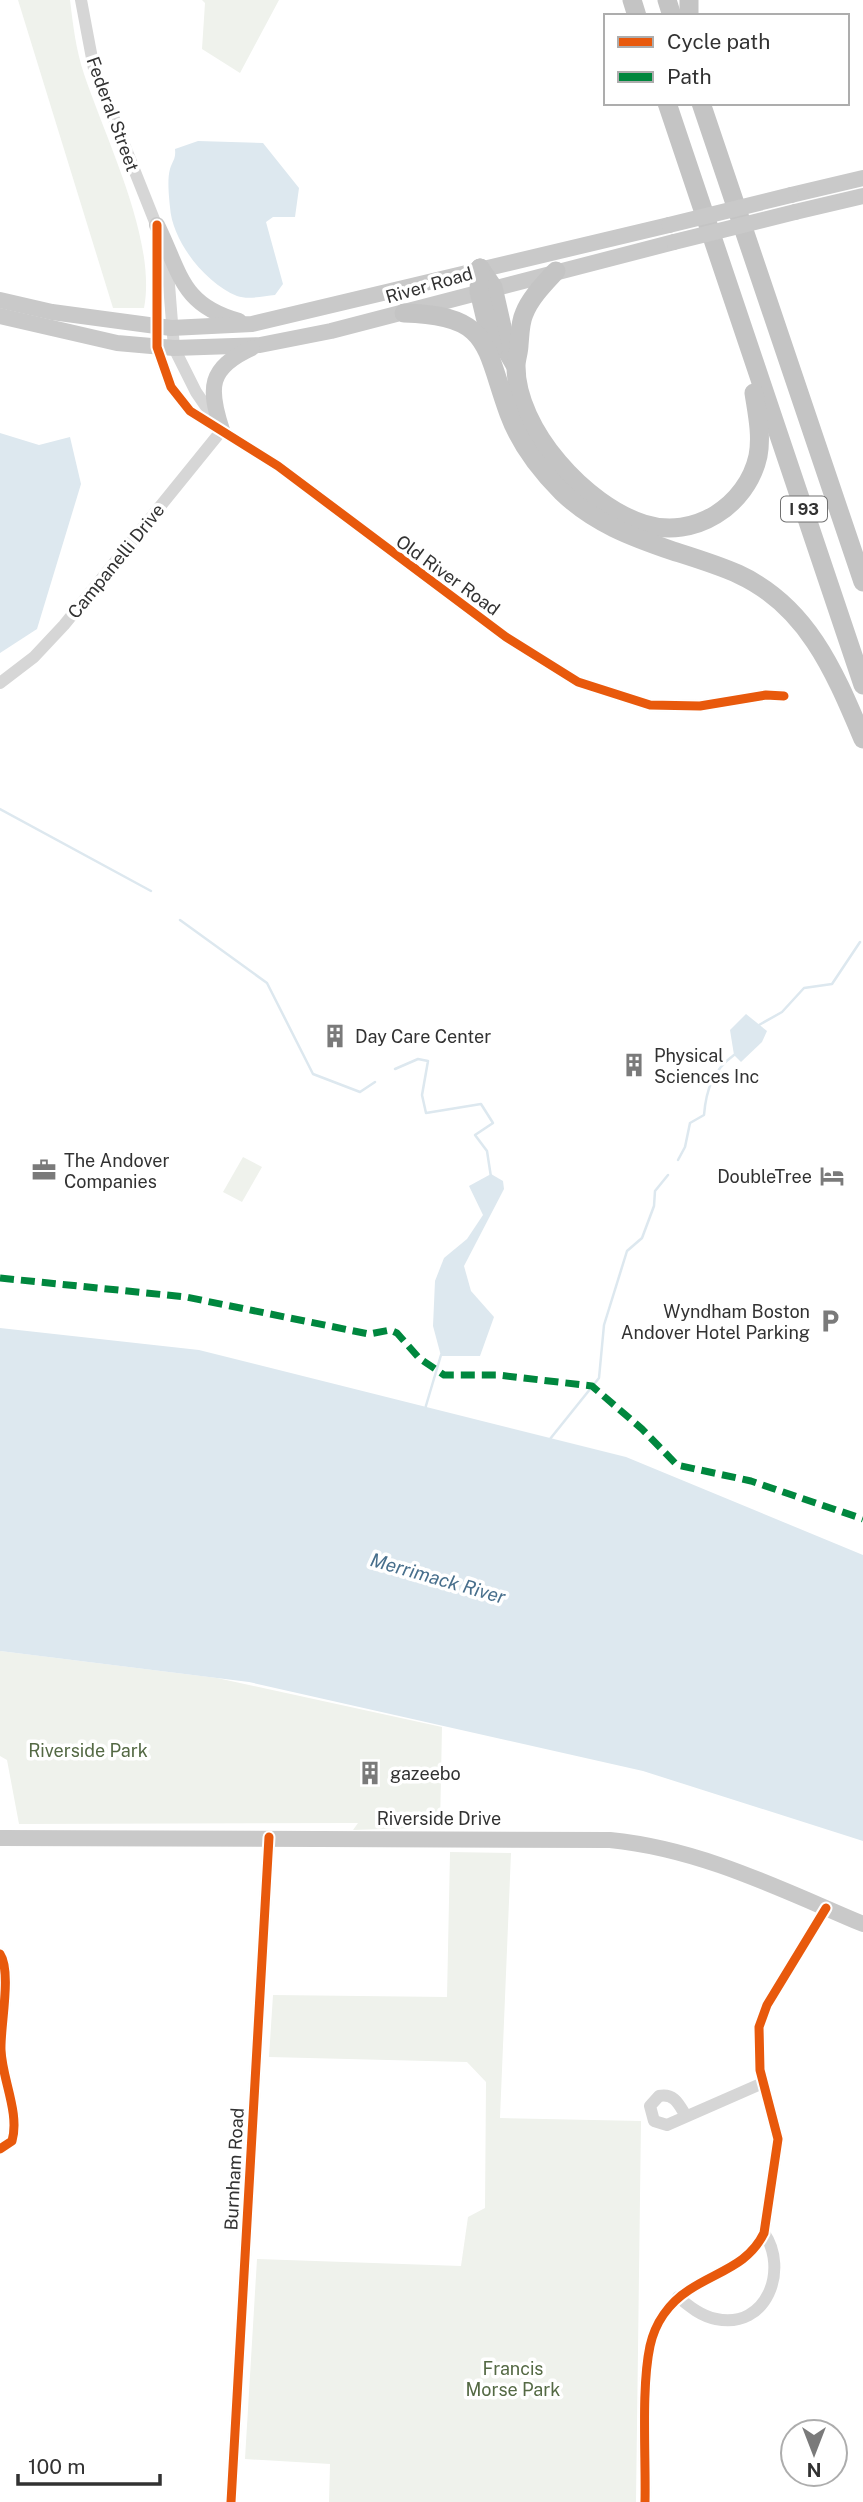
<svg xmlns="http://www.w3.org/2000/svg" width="863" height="2502" viewBox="0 0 863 2502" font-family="'Public Sans',sans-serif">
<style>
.green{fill:#eff2ec}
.water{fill:#dde8ef}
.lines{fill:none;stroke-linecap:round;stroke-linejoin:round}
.stream{stroke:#dde8ef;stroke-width:2.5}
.minor{stroke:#d6d6d6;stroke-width:12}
.major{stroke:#c9c9c9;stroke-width:16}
.highway{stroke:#c4c4c4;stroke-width:19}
.major-bridge{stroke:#c9c9c9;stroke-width:16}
.quiet{stroke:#00873e;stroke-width:7;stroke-dasharray:14 7;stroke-linecap:butt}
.cycleway-casing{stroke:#fff;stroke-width:13}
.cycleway{stroke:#e8590c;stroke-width:9}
.labels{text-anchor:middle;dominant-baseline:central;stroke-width:7;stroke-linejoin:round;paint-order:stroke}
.shield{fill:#fff;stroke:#707070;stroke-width:2}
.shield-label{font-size:16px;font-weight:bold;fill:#323232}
.street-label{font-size:18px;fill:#323232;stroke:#fff}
.poi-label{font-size:18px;fill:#323232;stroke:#fff;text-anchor:start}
.park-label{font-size:18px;fill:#546944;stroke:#fff}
.water-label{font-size:19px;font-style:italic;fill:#486f8c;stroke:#fff}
</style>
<rect width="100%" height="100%" fill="#fff"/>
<g class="green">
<path d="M18,0H70C73,25 76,50 84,74C106,140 157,241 144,308H113Z"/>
<path d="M202,0H279L240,73L202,49L205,3Z"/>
<path d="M243,1157L262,1167L242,1202L223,1192Z"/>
<path d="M0,1651L217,1678L442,1727L440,1827L353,1830L358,1823L19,1824L7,1760L0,1756Z"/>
<path d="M450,1852L511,1853L500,2118L641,2121L636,2502H329L330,2464L245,2459L257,2259L461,2266L468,2217L485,2208L486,2082L467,2062L269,2057L273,1995L447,1997Z"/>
</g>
<g class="water">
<path d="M198,141L263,143L299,188L295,217H273L266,222L283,284L275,295C264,296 248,300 237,296C205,283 172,241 170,207C169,197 167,179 170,169C173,160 176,159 175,149Z"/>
<path d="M0,433L39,445L70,437L81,484L37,629L0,653Z"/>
<path d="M746,1014L767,1031L762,1042L741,1062L734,1055L730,1030Z"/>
<path d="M491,1174L503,1181L504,1189L464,1266L471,1291L494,1317L480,1356H441L433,1326L435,1281L444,1258L467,1239L483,1215L469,1186Z"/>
<path d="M0,1328L199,1350L626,1457L863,1555V1841L643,1771L249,1682L0,1651Z"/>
</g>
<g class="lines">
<g class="stream">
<path d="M0,809L151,891"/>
<path d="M180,920L267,983L313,1074L360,1092L375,1082"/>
<path d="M759,1025L782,1012L804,988L832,984L860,942"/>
<path d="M395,1069L418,1059L428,1061L422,1095L426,1113L481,1104L493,1123L475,1135L487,1151L491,1177"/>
<path d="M678,1160L685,1147L690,1123L704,1115C706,1090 713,1070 734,1055"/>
<path d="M425,1409L441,1355"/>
<path d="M550,1439L599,1378L604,1325L627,1251L642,1238L654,1206L655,1191L668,1175"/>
</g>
<g class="minor">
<path d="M81,0L94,69L159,232"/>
<path d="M157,232V347L171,387L190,411L278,466L506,637L578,682L650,705L700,706L766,695L784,696"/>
<path d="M167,259L174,348L196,392L218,424"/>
<path d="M0,683L34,657L64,625L222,430"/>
<path d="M0,1954C12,1972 0,2027 1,2050C2,2079 20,2113 12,2141L0,2149"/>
<path d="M686,2116C679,2105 675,2093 659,2096L650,2106L654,2121L667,2125L763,2083"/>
<path d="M678,2297C690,2307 701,2316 716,2319C767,2330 789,2269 764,2233"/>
<path d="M231,2502L269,1837"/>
<path d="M645,2502C646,2457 641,2388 650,2346C655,2323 669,2303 689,2290C717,2271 748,2266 764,2233L778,2139L760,2070L759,2027L767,2005L826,1908"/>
</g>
<g class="major">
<path d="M791,195L863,178"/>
<path d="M795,212L863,196"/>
<path d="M157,225C181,274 181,305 239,321"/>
<path d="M0,300L52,312L171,328L252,324L669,225"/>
<path d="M0,316L117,343L174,348L260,345L331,331L674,242"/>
<path d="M222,430C208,388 208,368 252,348"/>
<path d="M0,1838L610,1840C701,1849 780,1889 863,1924"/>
</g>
<g class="highway">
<path d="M632,0L637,16"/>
<path d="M667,0L672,16"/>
<path d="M689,0V16"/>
<path d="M667,103L863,685"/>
<path d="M701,103L863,582"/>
<path d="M480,268L493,287L508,353L515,365"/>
<path d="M480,268L479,291L493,350"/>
<path d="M556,271C544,284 530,298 524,314C520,323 520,335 519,345C519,352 516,359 516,366C516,430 586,506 644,524C694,540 747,506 758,456C762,435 757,413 754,393"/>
<path d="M404,313C492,315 484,346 509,414C520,444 540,470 562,492C594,523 632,537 673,551C695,558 718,565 738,574C808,606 835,673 863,739"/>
</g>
<g class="major-bridge">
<path d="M669,225L791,195"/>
<path d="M674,242L795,212"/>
</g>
<path class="quiet" d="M0,1278L186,1297L369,1334L390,1330L397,1333L419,1358L444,1375H498L592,1386L642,1429L677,1465L751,1481L863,1519"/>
<g class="cycleway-casing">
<g id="cycleway">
<path d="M157,225V347L171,387L190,411L278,466L506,637L578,682L650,705L700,706L766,695L784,696"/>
<path d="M0,1954C12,1972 0,2027 1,2050C2,2079 20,2113 12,2141L0,2149"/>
<path d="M231,2502L269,1837"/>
<path d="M645,2502C646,2457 641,2388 650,2346C655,2323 669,2303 689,2290C717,2271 748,2266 764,2233L778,2139L760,2070L759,2027L767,2005L826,1908"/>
</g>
</g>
<use href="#cycleway" class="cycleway"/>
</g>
<defs>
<g id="building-bare" transform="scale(1.89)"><path d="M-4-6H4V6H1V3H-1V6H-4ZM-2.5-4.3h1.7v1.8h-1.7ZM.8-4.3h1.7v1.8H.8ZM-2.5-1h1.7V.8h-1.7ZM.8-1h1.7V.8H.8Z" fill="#7a7a7a" stroke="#fff" stroke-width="2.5" paint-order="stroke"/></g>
<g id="office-bare" transform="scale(1.89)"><path d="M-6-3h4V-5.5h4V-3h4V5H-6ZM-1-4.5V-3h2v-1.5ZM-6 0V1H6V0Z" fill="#7a7a7a" stroke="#fff" stroke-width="2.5" paint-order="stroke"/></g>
<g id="hotel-bare" transform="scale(1.89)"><path d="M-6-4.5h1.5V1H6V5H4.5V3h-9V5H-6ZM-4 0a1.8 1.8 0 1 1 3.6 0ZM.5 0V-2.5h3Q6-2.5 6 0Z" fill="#7a7a7a" stroke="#fff" stroke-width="2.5" paint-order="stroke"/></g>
<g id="parking-bare" transform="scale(1.89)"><path d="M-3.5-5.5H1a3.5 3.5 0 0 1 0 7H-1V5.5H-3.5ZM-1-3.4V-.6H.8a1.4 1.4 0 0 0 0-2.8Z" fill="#7a7a7a" stroke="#fff" stroke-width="2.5" paint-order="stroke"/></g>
</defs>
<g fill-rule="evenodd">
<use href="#building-bare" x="335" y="1036"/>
<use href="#building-bare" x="634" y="1065"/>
<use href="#office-bare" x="44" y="1170"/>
<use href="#hotel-bare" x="832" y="1176"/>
<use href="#parking-bare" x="830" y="1321"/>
<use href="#building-bare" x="370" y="1773"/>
</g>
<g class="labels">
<rect class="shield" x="781" y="496.5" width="46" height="25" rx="5"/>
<g class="shield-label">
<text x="804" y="509">I 93</text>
</g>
<g class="street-label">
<text transform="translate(113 114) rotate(70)">Federal Street</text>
<text transform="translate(429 285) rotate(-16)">River Road</text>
<text transform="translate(116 561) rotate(-51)">Campanelli Drive</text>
<text transform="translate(448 575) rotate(36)">Old River Road</text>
<text x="439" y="1818">Riverside Drive</text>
<text transform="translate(234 2169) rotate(-87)">Burnham Road</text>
</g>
<g class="poi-label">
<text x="355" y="1036">Day Care Center</text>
<text x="654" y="1055">Physical<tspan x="654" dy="21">Sciences Inc</tspan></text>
<text x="64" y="1160">The Andover<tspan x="64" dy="21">Companies</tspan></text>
<text x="812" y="1176" text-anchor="end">DoubleTree</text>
<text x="810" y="1311" text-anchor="end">Wyndham Boston<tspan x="810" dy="21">Andover Hotel Parking</tspan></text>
<text x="390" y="1773">gazeebo</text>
</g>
<g class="park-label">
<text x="88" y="1750">Riverside Park</text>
<text x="513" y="2368">Francis<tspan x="513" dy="21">Morse Park</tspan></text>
</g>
<g class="water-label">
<text transform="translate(438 1578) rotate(16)">Merrimack River</text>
</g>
</g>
<rect x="604" y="14" width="245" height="91" fill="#ffffff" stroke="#adadad" stroke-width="2"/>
<rect x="618" y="37" width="35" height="10" fill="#e8590c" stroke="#adadad" stroke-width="2"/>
<text x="667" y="49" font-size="21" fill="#323232">Cycle path</text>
<rect x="618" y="72" width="35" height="10" fill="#00873e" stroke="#adadad" stroke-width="2"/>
<text x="667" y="84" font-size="21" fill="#323232">Path</text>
<g transform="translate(814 2453) rotate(180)"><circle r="33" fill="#ffffff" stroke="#adadad" stroke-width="2"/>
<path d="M0-5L12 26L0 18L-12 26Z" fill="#7a7a7a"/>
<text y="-10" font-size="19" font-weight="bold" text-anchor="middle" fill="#323232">N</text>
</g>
<path d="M18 2474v10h142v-10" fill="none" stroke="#323232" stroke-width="3.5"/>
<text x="28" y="2474" font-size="21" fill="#323232" stroke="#ffffff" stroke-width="5" paint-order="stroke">100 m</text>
</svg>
